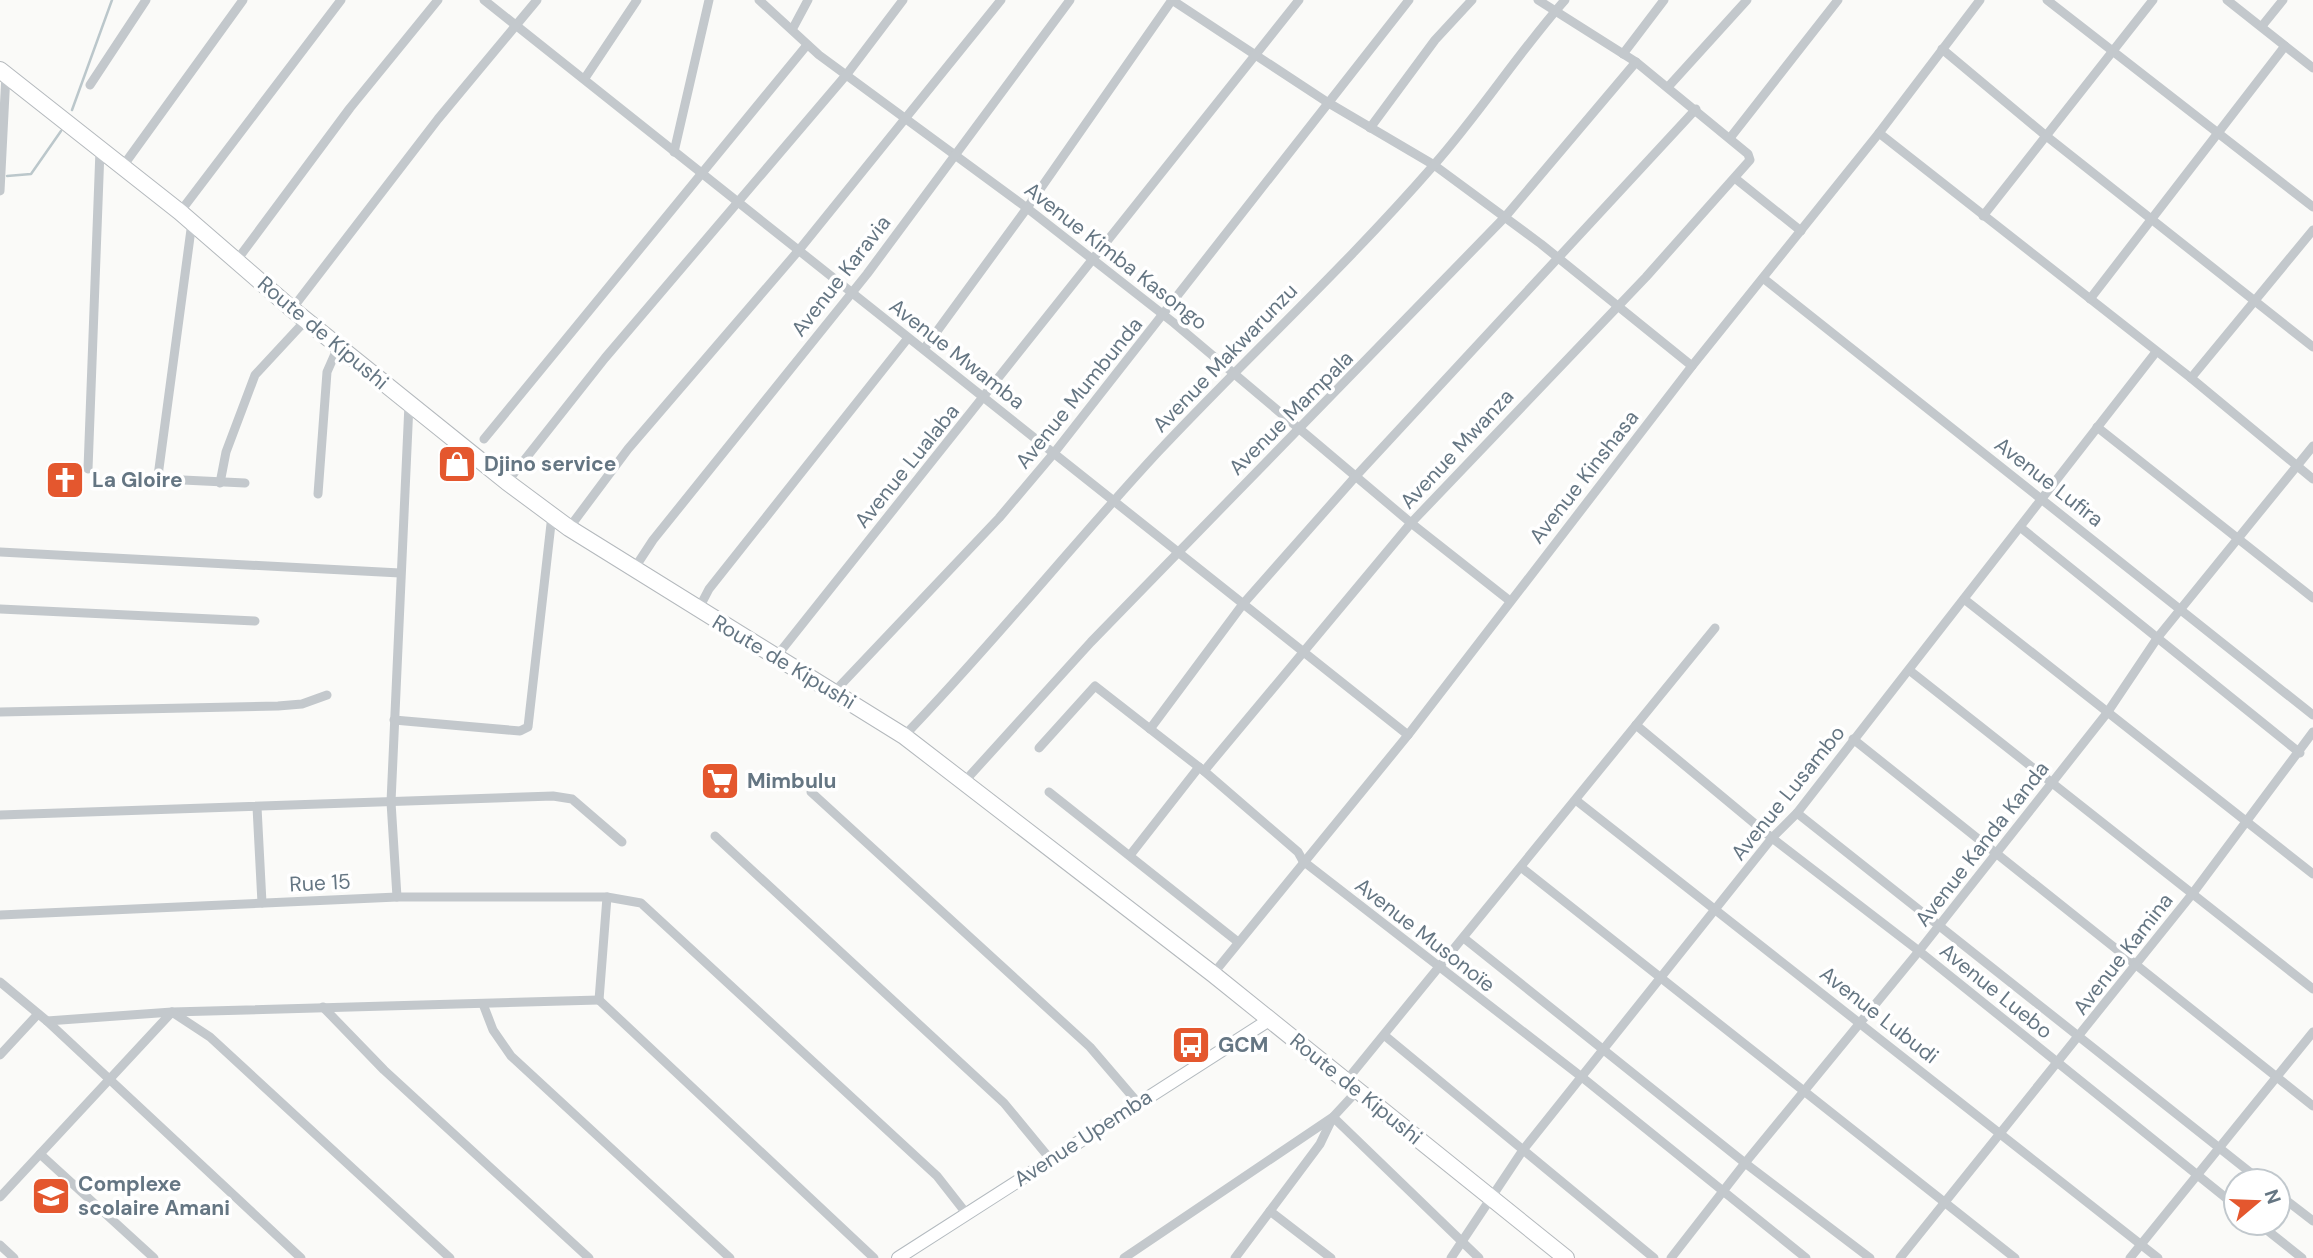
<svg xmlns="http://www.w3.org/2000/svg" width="2313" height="1258" viewBox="0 0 2313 1258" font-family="'DM Sans',sans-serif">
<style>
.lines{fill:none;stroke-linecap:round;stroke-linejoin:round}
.stream{stroke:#bbc7cb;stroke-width:2.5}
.secondary-casing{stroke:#b3babf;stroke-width:14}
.highway-casing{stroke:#b4b9bd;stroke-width:18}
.street{stroke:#c3c8cc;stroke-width:9}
.secondary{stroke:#fff;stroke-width:12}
.highway{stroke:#fff;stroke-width:16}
.labels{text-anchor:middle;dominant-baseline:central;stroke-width:7;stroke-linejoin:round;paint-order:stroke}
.street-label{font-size:21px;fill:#657683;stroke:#fff}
.poi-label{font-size:21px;font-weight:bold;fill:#657683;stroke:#fff;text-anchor:start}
</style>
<rect width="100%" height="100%" fill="#fafaf8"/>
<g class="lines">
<g class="stream">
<path d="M72,110L112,0"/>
<path d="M7,176L31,174L61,131"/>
</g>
<g class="secondary-casing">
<path id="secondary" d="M898,1258L1269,1020"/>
</g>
<g class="highway-casing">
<path id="highway" d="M0,70L180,212L292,309L507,482L569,528L904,736L1213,974L1566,1258"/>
</g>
<g class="street">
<path d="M484,0L1408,735"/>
<path d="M759,0L819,55L1027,208L1174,323L1411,523L1510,601"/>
<path d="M2047,0L2313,207"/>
<path d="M2227,0L2313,68"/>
<path d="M2262,26L2283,0"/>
<path d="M793,28L808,0"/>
<path d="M1942,49L2045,135L2313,347"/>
<path d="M1623,54L1664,0"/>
<path d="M585,78L637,0"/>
<path d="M90,85L146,0"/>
<path d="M1668,87L1747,0"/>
<path d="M1370,128L1435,40L1472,0"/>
<path d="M1879,133L2191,378L2313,479"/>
<path d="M1730,138L1838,0"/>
<path d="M674,152L709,0"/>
<path d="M123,166L243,0"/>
<path d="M1736,179L1801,231"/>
<path d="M0,191L6,74"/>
<path d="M180,212L341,0"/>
<path d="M1983,216L2153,0"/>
<path d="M192,222L158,476L162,479L245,483"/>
<path d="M237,260L350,108L438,0"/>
<path d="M1763,278L2313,715"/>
<path d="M2090,299L2285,46"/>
<path d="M292,309L438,119L537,0"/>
<path d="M924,349L1027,208L1172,0L1327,102L1434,165L1541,244L1692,366"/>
<path d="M2191,378L2313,230"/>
<path d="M2097,427L2313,598"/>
<path d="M484,439L807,45"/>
<path d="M88,469L100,150"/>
<path d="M507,482L605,358L847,74L903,0"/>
<path d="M220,483L226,452L255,375L306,320"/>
<path d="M318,494L327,372L338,347"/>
<path d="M2020,527L2300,753"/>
<path d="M569,528L628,449L799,250L1001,0"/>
<path d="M0,552L400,573"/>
<path d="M634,569L653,540L867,274L1070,0"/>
<path d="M1964,599L2313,874"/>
<path d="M0,609L255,621"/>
<path d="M698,610L709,589L908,338"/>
<path d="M776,657L1299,0"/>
<path d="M1909,670L2313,989"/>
<path d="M834,692L999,518L1054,453L1409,0"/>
<path d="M0,712L278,706L302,704L327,695"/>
<path d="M394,720L520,731L528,727L552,515"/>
<path d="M1636,725L1772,838L1919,951L2236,1206"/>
<path d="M1150,729L1243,604L1356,476L1696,109"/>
<path d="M904,736C992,645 1072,545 1158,452C1249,355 1346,266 1433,166C1480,113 1518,53 1565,0"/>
<path d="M1853,739L2313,1106"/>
<path d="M1039,748L1095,686L1204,771L1298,852L1303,861L1583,1078L1806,1258"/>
<path d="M1204,771L1411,523L1646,277L1750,160L1748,154L1636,62L1538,0"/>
<path d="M964,782L1091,642L1505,217L1636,62"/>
<path d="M811,792L1090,1047L1138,1103"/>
<path d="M1049,792L1238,942"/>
<path d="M1577,801L2158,1258"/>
<path d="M257,807L262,903"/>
<path d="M1797,813L2261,1181"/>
<path d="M0,815L553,796L572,799L622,842"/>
<path d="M715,836L1004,1103L1051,1160"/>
<path d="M1131,854L1199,767"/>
<path d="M1522,868L2015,1258"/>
<path d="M397,897L391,802L409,404"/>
<path d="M0,915L397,897H607L641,903L937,1176L966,1213"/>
<path d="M1465,939L1745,1163L1870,1258"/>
<path d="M1213,974L1408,735L1692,366L1879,133L1980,0"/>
<path d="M0,982L47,1021L301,1258"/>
<path d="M599,1000L874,1258"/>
<path d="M599,1000L607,897"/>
<path d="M483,1004L493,1030L511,1056L730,1258"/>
<path d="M323,1007L384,1070L589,1258"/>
<path d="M47,1021L172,1012L599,1000"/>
<path d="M1384,1035L1654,1258"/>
<path d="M0,1055L38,1014"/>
<path d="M1346,1081L1715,628"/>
<path d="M40,1154L154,1258"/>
<path d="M2278,1194L2313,1221"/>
<path d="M0,1197L172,1012L210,1037L450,1258"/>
<path d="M1270,1211L1331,1258"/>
<path d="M2258,1223L2302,1258"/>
<path d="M0,1245L14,1258"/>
<path d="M1124,1258L1333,1117L1358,1090"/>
<path d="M1235,1258L1320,1144L1333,1117L1479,1258"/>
<path d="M1451,1258L1523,1150L1772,838L1797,813L2156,352"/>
<path d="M1671,1258L1745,1163L1919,951L2107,713L2158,637L2313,446"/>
<path d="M1900,1258L2193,893L2313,732"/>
<path d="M2130,1258L2313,1032"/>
</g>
<use href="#secondary" class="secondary"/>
<use href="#highway" class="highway"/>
</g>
<defs>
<g id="shop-square" transform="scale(2.0125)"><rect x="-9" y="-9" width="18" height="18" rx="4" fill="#e4572e" stroke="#fff"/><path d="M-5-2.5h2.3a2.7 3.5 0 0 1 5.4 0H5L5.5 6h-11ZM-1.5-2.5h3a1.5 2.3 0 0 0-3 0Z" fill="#fff"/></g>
<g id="church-square" transform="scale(2.0125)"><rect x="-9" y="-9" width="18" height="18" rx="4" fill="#e4572e" stroke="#fff"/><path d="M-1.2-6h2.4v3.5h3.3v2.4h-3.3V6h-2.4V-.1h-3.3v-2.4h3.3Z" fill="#fff"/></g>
<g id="supermarket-square" transform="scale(2.0125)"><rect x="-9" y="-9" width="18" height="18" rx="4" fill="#e4572e" stroke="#fff"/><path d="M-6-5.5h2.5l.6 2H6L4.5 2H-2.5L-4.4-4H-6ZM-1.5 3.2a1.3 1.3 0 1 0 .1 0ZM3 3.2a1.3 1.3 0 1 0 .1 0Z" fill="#fff"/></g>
<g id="bus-square" transform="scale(2.0125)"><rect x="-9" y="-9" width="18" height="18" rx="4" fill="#e4572e" stroke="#fff"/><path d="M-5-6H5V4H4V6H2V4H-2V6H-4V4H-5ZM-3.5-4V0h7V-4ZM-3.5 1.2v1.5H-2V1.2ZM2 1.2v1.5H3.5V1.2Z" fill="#fff"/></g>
<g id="school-square" transform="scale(2.0125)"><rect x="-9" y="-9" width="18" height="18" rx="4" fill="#e4572e" stroke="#fff"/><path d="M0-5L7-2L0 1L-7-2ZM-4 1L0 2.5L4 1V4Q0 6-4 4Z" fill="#fff"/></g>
</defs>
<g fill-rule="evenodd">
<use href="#shop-square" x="457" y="464"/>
<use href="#church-square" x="65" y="480"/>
<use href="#supermarket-square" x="720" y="781"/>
<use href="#bus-square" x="1191" y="1045"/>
<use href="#school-square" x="51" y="1196"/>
</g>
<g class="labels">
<g class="street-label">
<text transform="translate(1116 256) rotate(38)">Avenue Kimba Kasongo</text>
<text transform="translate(841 276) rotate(-52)">Avenue Karavia</text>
<text transform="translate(323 333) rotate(40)">Route de Kipushi</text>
<text transform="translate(957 354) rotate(38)">Avenue Mwamba</text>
<text transform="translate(1225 358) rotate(-46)">Avenue Makwarunzu</text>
<text transform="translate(1079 393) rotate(-51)">Avenue Mumbunda</text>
<text transform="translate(1291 413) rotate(-45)">Avenue Mampala</text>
<text transform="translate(1457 449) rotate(-47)">Avenue Mwanza</text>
<text transform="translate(907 466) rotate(-51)">Avenue Lualaba</text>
<text transform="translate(1584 477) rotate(-52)">Avenue Kinshasa</text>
<text transform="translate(2049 482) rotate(38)">Avenue Lufira</text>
<text transform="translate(784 662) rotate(31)">Route de Kipushi</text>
<text transform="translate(1788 793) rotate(-51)">Avenue Lusambo</text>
<text transform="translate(1982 844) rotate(-52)">Avenue Kanda Kanda</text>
<text transform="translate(320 883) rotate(-3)">Rue 15</text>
<text transform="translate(1425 935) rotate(38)">Avenue Musonoïe</text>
<text transform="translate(2123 954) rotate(-52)">Avenue Kamina</text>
<text transform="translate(1996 991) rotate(39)">Avenue Luebo</text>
<text transform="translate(1879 1015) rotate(38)">Avenue Lubudi</text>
<text transform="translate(1356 1089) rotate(39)">Route de Kipushi</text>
<text transform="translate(1083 1138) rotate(-33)">Avenue Upemba</text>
</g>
<g class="poi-label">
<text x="484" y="464">Djino service</text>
<text x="92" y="480">La Gloire</text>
<text x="747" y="781">Mimbulu</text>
<text x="1218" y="1045">GCM</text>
<text x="78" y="1184">Complexe<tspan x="78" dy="24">scolaire Amani</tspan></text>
</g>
</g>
<g transform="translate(2257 1202) rotate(71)"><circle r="33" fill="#ffffff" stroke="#c1c8cd" stroke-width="2"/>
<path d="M0-5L12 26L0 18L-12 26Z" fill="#e4572e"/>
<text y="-10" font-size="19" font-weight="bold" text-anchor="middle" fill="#657683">N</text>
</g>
</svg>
